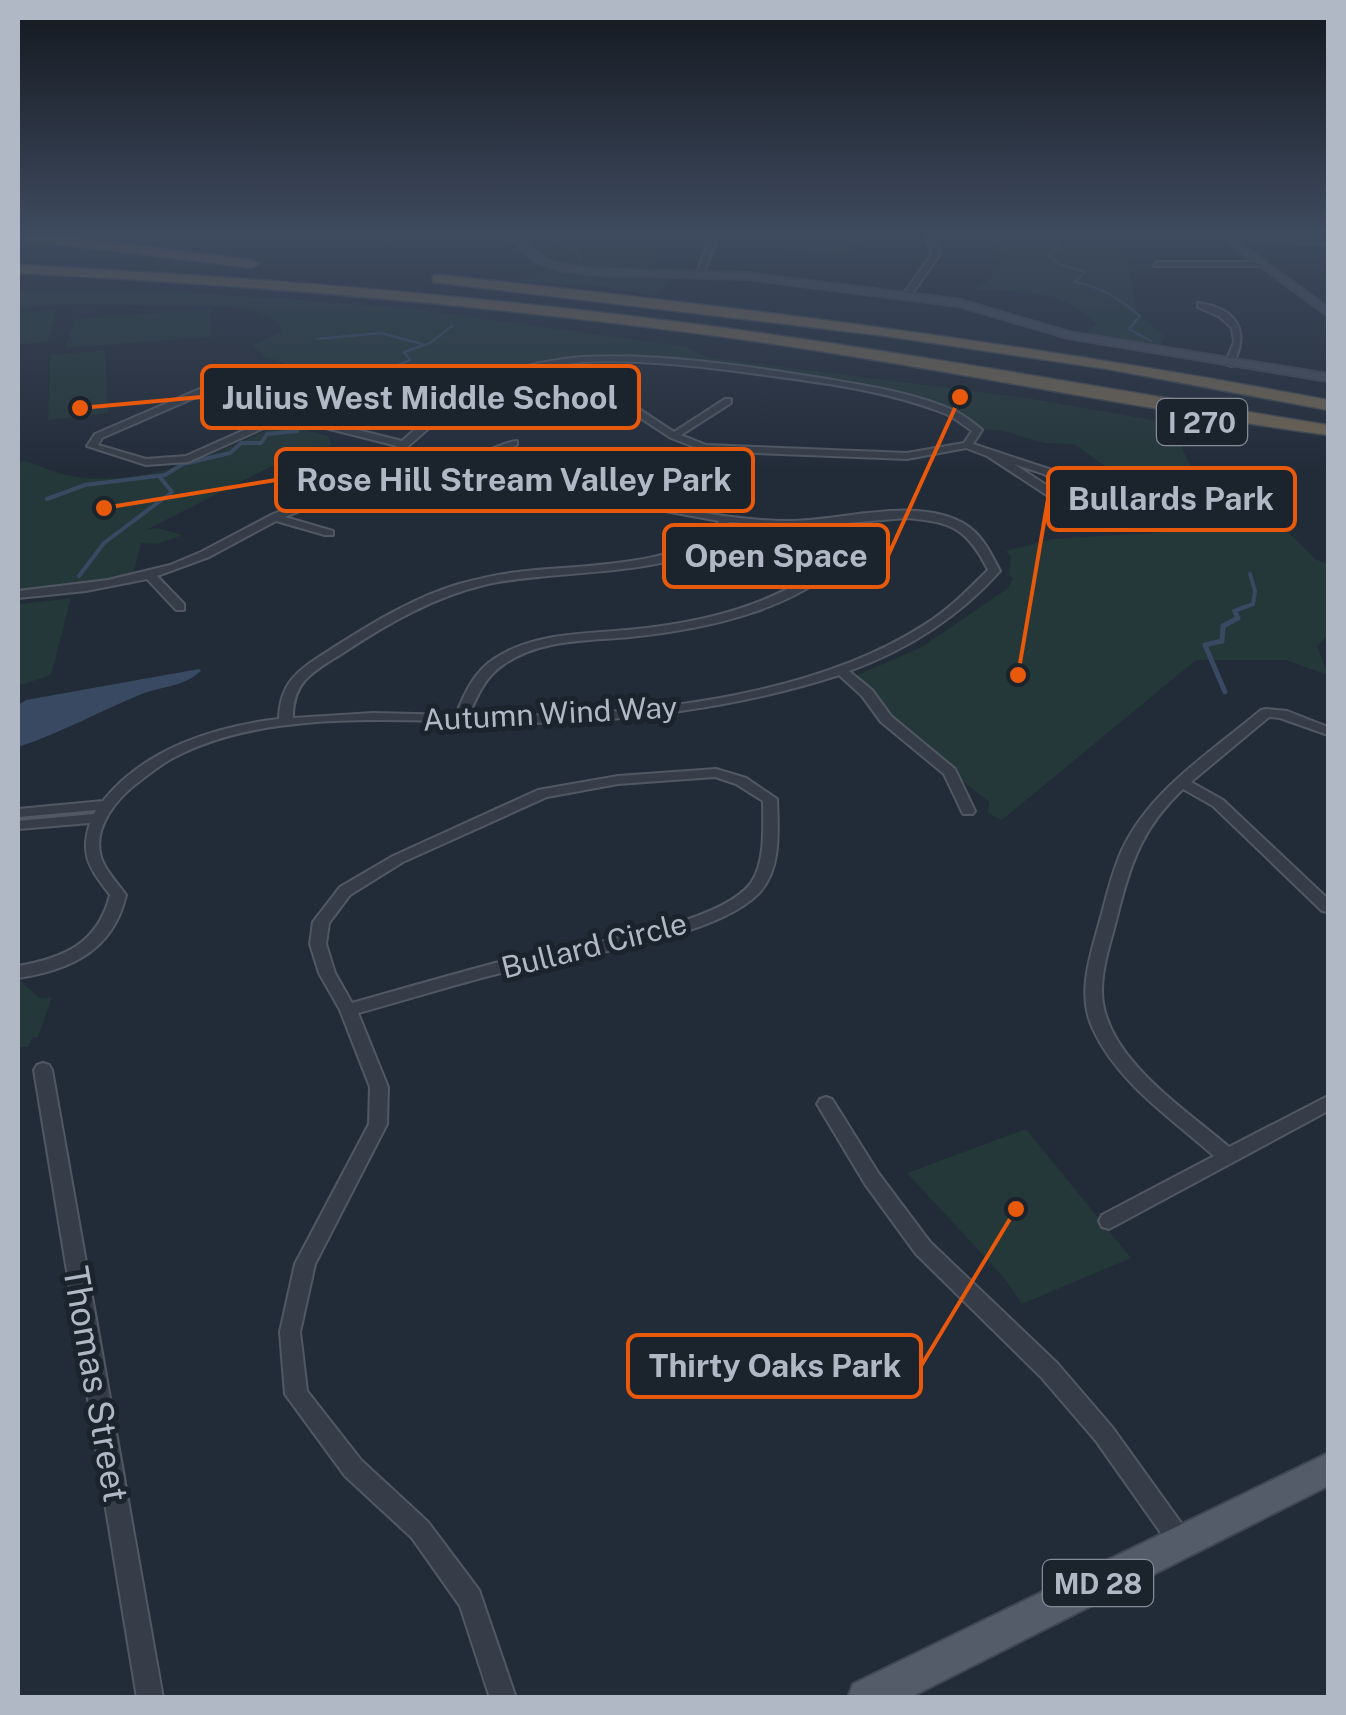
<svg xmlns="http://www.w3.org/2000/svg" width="1346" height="1715" viewBox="0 0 1346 1715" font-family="'Public Sans',sans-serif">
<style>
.green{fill:#243739}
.water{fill:#384961}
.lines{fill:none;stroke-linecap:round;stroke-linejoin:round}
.stream-far2{stroke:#384961;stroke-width:2.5}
.stream-far1{stroke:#384961;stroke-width:4}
.stream{stroke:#384961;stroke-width:5}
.street-casing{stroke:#515863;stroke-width:4}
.secondary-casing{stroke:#3f4752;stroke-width:4}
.primary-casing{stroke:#3f4752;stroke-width:4}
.highway-casing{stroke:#414853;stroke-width:3}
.street{fill:#363d48;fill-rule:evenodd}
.secondary{fill:#444d5b;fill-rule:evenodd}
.primary{fill:#545c69;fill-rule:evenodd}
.highway{fill:#6e6453;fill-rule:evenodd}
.labels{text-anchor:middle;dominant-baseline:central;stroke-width:10;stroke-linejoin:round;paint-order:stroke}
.shield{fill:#1b232d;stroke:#848b97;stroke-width:2.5}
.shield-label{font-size:28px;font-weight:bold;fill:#b1b8c5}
.street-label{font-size:30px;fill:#b1b8c5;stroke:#1b232d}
.near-street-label{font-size:35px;fill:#b1b8c5;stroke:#1b232d}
.leader{fill:none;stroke:#e8590c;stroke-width:4}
.callout-dot{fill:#e8590c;stroke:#1b232d;stroke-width:4}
.callout{fill:#1b232d;stroke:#e8590c;stroke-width:4}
.callout-label{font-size:32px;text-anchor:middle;font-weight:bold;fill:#b1b8c5}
</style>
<rect width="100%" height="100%" fill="#222b38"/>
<g class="green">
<path d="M560,235H655L652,269C618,270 572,275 543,252L558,250Z"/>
<path d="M798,235H869L854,244L848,254L778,248Z"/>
<path d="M987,235H1112L1129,270L1137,312L1165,337L1159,347L1085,334L1096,324C1060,287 1022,293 973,289L989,281L1004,258Z"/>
<path d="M545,270L596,278H673L655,296L599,286L512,281Z"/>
<path d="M18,291H174L406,308L687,347L706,357L1033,399L1170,423L1207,500L1285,529L1315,559L1328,564V636L1317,646L1328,675L1285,660H1196L1002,820L988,813L989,802L885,720L848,679L922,647L1008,588L1013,578L1009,576L1011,557L1006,551L1052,539L1179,531L1178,519L1077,446C1065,442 1057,445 1045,443C1022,438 1006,428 982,430C957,384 646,352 588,355C560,357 531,361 504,370C495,373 486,378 476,381C462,384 444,379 430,378L427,381H403L335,425L289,414L326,387L319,372L301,379L269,371L285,363L261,356L263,354L253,345L282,332L278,322L251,309L231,307L76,304L18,308Z"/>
<path d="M211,309L210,337L66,348L74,319Z"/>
<path d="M56,310L48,342L18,345V313Z"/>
<path d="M105,350L108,413L48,420L50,355Z"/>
<path d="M280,424L328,436L332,446L310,447L146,530L157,528L183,535L157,544L141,543L132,579L18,595V463L23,460C40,466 59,474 76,477C147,487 219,453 280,424Z"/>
<path d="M71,598L51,675L18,686V609L21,604Z"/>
<path d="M21,981L39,998L52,997L38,1037L32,1038L28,1047H18V982Z"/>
<path d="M1026,1129L1131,1258L1022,1304L1005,1279L907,1173Z"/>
</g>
<path class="water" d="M199,669L201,671C183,687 163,686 142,694C100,711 61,733 18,747V705L26,700Z"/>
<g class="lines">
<g class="stream-far2">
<path d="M581,235L575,248L581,260"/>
<path d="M1059,235L1057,250L1048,255L1059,264L1085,272L1075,282C1101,287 1120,299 1140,316L1129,329L1151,341"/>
<path d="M317,339L381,333L422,344"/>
<path d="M343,402L359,385L374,384L377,374L410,360L404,352L430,343L452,326"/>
</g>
<g class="stream-far1">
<path d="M323,410L337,408L345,399"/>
<path d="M47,499L85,485L165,475L183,464L230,453L241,443H261L267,434L297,431"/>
<path d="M79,576L104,543L172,492L159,476"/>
<path d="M1237,616L1234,611L1253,604L1255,591L1250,574"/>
</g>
<path class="stream" d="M1225,692L1205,645L1222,641L1223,626L1238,618L1236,614"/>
<g class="street-casing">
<g id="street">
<path d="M378,235H387L392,238L388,240Z"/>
<path d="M926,235H934L940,254L909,298H903L902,296L932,254Z"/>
<path d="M1213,235L1328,240V244L1217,237Z"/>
<path d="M713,236L717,238L704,272L697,274L709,238Z"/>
<path d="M1157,262H1262L1266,264L1262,266H1154Z"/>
<path d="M1198,303C1237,308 1251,331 1232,366L1225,364L1234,342L1232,328L1220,317L1198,307Z"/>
<path d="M581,357C662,353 747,366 827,379C869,386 915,393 955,411C964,415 972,422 980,428L982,430L973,444L1052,470L1127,523L1122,526L1097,528L987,456L966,448L907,459L705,451L671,438L630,411L504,378L460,401L390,462C421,466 450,464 479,454C492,450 504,442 517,441V445L485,459L450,468L418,471L384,467L348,491L285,517L333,531V535H325L276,521L209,557L157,576L184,604V610H176L147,579L86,591L18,598V591L108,580L170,565L201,552L271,515L351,481L397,446L286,418L188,462L146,465L87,446L95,434L202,388L230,389L285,404L289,413L402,441C462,387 498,365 581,357ZM581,362C642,359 705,367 765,375C826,383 889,391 946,414C955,418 963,425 972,431L964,443L907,453L706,445L681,435L731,403V399H725L674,432L636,407L513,375L542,368ZM203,394L230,395L278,408L280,414L186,456L146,459L98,445L102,438ZM1014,464L1044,474L1112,521L1103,522Z"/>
<path d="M615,496C673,507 731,521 789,521C842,521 913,496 963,523C982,534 990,552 1000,571C959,617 907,650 849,671L872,690L891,716L955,769L975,811L973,814H963L944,774L881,722L862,696L839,675C757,702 670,715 585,721C457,731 287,696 171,759C161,765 150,773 140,781C118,797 92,827 101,857C105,871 118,883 126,895C113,951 70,970 18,978V966C63,958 98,944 110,895C91,869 79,857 90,823L18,829V821L94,814L96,810L18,817V809L103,801C144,749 216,726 279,719C280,677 304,667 336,646C374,622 415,597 459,584C478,579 498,574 518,572C567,565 695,568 719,521L611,501V497ZM906,518C952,522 967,528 988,570C968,590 948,610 924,625C803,703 609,719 469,715C477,696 485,677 503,665C540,639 586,641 630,637C707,629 802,610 856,549L854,533L847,523ZM729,522L790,527L837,524L844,533V548C789,604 703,623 627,630C582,634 533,633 494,659C474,672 464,694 456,715L373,713L293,718C292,679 317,670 346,651C389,623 434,597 484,585C542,570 673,577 716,541C722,536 726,529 729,522Z"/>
<path d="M1266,709L1287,711L1328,727V735L1280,718L1269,717L1191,782L1223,800L1328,899V912L1322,911L1213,806L1183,789C1144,826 1132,859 1119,909C1113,936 1102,963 1102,991C1102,1056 1185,1109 1229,1147L1328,1096V1111L1109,1229L1102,1227L1099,1221L1102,1215L1214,1156C1171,1118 1117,1082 1093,1029C1078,997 1088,963 1097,931C1105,905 1110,876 1122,850C1150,790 1211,752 1261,710Z"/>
<path d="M716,769L746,778L777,799C778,830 782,870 758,894C712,940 570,956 505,972C455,984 407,1000 358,1013L388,1087L387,1124L315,1264L300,1332L307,1391L361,1460L428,1522L479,1590L516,1698H490L460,1606L412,1538L345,1476L285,1394L280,1332L295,1264L369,1124L370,1087L340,1010L319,973L310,944L313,922L340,887L393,856L538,790L618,776ZM715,777L736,784L763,801C763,826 766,861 751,883C717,929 557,948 499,962C450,975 401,989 352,1003L335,973L326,944L329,923L350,895L403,862L547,797L618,784Z"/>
<path d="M43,1063L49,1065L52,1070L163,1698H137L34,1070L37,1065Z"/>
<path d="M826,1097L832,1099L879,1174L930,1242L1057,1363L1112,1427L1189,1534L1193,1542L1189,1550L1181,1554L1173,1550L1096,1441L1041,1377L916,1254L865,1184L817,1104L820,1099Z"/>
</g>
</g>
<g class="secondary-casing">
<g id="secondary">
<path d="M505,235H516L544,258L560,264L593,269L747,273L960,300L1069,332L1328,374V381L1068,338L959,306L747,279L593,275L558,270L536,262Z"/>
<path d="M1218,235H1229L1328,308V316Z"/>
</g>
</g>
<g class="primary-casing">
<path id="primary" d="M1328,1453V1486L909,1698H848L853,1684Z"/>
</g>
<g class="highway-casing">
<g id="highway">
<path d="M18,235H50L252,260L259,264L252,268L18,239Z"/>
<path d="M18,265C257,277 495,297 732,329C931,356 1130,393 1328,425V435C1129,408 932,366 732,338C495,306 257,285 18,273Z"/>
<path d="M438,275C736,306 1033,344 1328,400V410L1107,369L885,336L433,282V276Z"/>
</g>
</g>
<use href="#street" class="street"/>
<use href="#secondary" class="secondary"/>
<use href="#primary" class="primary"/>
<use href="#highway" class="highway"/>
</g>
<linearGradient id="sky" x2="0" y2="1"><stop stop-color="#13181f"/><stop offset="0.49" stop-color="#3e4a5e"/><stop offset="1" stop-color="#3e4a5e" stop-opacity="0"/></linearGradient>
<rect width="1346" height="475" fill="url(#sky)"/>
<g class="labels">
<g class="shield">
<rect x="1157" y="399" width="90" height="46" rx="8"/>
<rect x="1043" y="1560" width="110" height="46" rx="8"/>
</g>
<g class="shield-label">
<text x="1202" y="422">I 270</text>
<text x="1098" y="1583">MD 28</text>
</g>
<g class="street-label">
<text transform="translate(550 713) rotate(-3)">Autumn Wind Way</text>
<text transform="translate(594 945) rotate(-14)">Bullard Circle</text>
</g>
<g class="near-street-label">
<text transform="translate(96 1384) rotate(80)">Thomas Street</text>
</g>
</g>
<path class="leader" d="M80 408L202 397M104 508L276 480M1018 675L1048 499M960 397L888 556M1016 1209L921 1366"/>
<g class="callout-dot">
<circle cx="80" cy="408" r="10"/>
<circle cx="104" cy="508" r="10"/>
<circle cx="1018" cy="675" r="10"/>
<circle cx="960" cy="397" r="10"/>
<circle cx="1016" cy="1209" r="10"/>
</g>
<g class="callout">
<rect x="202" y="366" width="437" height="62" rx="10"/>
<rect x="276" y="449" width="477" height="62" rx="10"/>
<rect x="1048" y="468" width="247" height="62" rx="10"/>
<rect x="664" y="525" width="224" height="62" rx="10"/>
<rect x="628" y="1335" width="293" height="62" rx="10"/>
</g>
<g class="callout-label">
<text x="420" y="409">Julius West Middle School</text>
<text x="514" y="491">Rose Hill Stream Valley Park</text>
<text x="1171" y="510">Bullards Park</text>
<text x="776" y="567">Open Space</text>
<text x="775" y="1377">Thirty Oaks Park</text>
</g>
<rect width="1346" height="1715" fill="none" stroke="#b1b8c5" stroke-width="40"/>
</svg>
